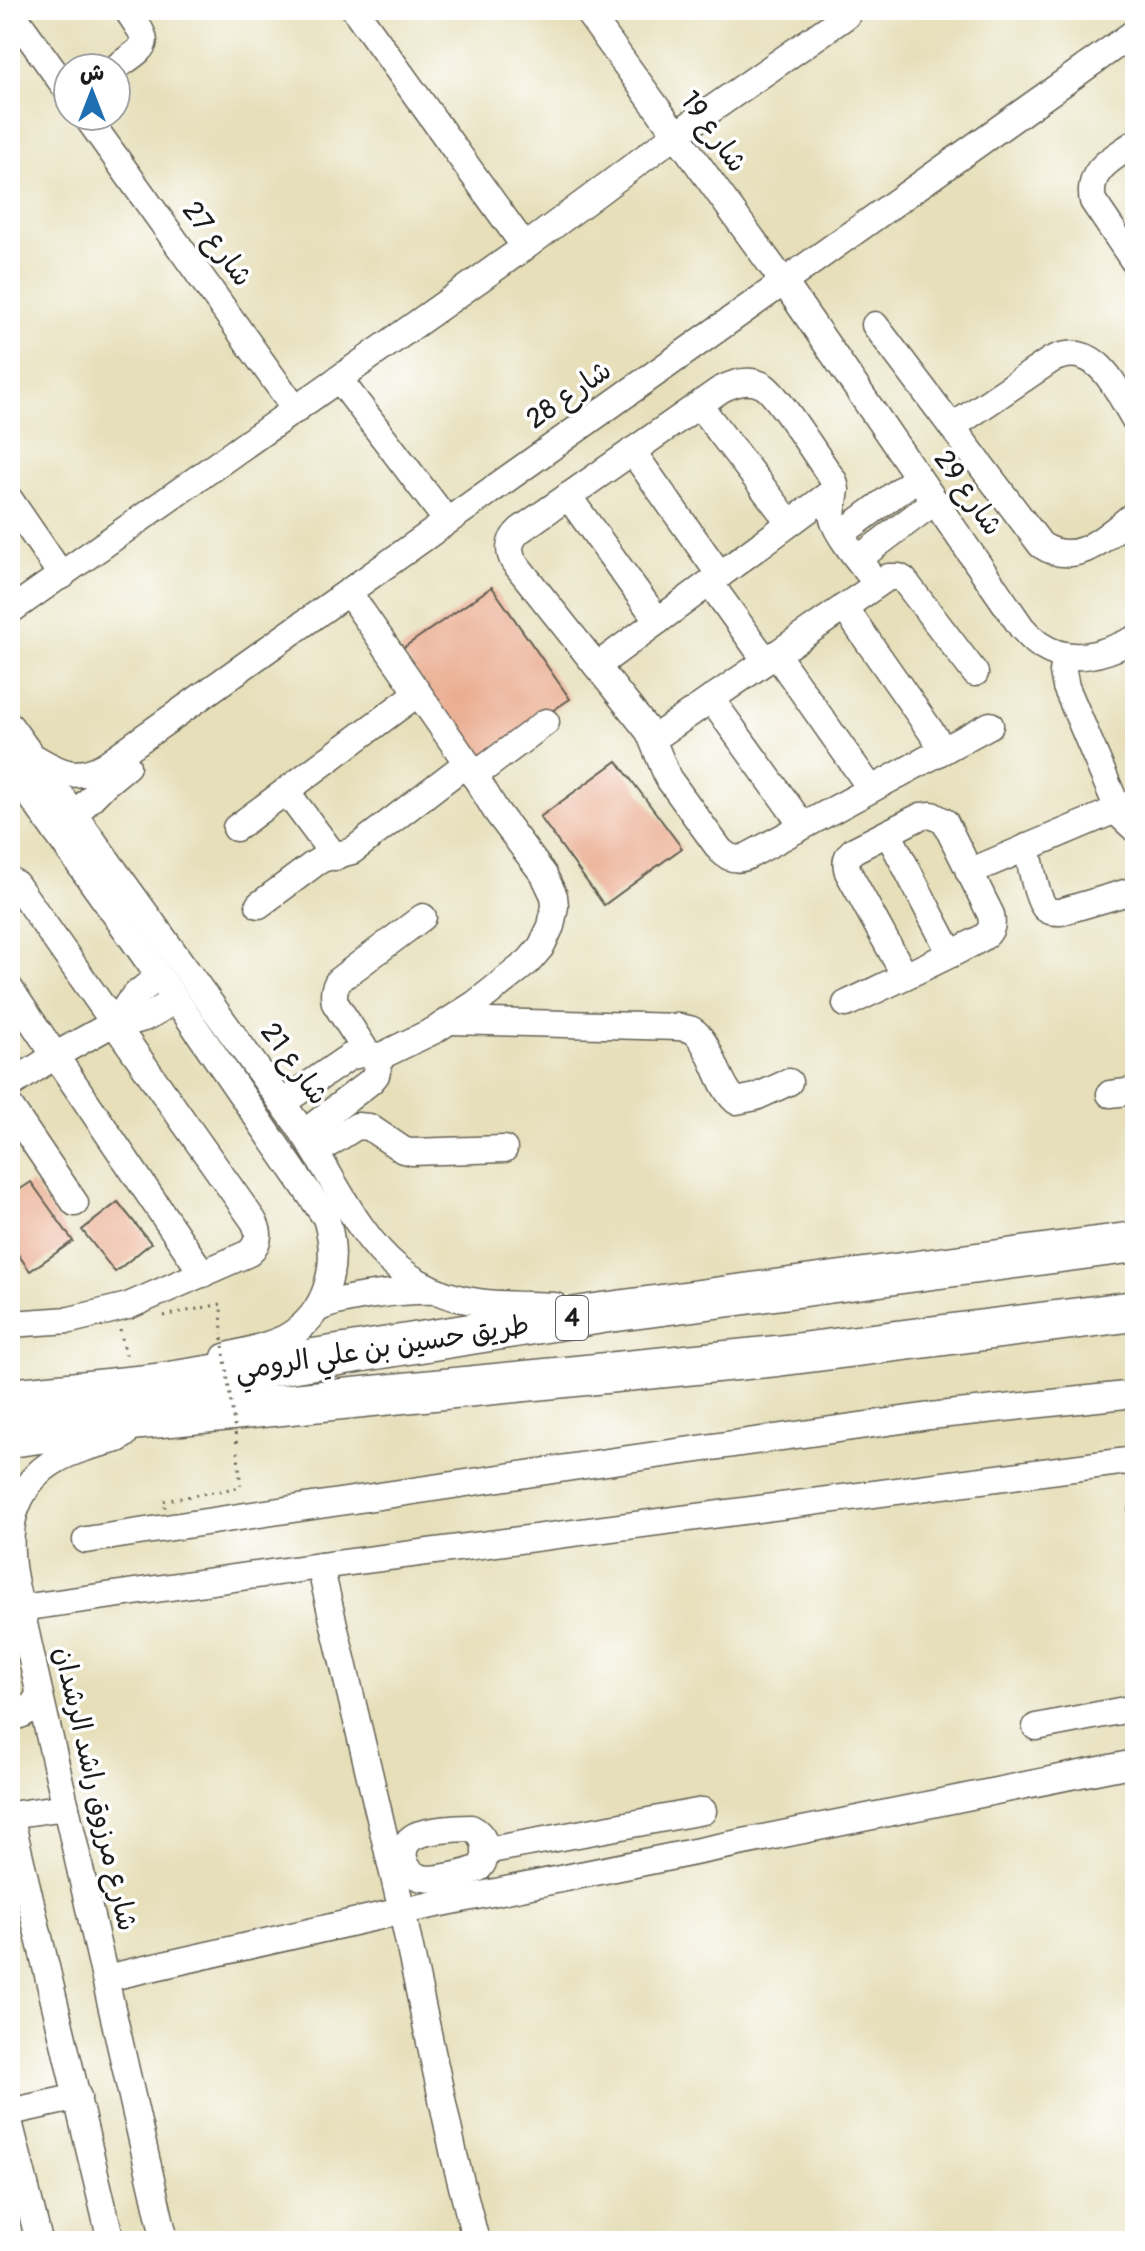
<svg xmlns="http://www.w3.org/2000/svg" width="1145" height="2251" viewBox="0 0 1145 2251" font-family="Pangolin,'Playpen Sans Arabic',sans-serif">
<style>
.building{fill:#eaab8e}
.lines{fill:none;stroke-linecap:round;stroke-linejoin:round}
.minor-casing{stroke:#636053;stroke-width:29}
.highway-casing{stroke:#636053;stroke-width:43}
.path{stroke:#636053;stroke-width:3;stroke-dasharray:2 6;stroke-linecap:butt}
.minor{stroke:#fff;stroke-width:26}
.highway{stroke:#fff;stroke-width:40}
.path-bridge{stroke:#636053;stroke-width:3;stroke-dasharray:2 6;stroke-linecap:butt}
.labels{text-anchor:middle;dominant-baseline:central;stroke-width:7;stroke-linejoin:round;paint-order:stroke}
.shield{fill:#fff;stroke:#606060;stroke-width:2}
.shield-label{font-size:26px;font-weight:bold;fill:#1c1c1c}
.street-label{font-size:28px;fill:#1c1c1c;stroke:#fff}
</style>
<rect width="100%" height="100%" fill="#fff"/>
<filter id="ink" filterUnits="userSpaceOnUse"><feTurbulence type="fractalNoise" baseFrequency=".0125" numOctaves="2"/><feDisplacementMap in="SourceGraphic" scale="16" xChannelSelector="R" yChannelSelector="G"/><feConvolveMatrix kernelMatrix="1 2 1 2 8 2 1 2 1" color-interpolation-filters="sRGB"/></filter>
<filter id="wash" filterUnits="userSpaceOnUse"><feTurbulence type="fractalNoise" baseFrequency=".006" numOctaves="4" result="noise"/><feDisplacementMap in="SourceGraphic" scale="32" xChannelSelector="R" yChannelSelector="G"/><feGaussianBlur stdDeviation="1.8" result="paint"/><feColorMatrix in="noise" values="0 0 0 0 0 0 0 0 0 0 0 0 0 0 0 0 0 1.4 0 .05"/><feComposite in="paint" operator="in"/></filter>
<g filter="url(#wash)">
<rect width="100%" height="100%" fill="#e6dfba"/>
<g id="blocks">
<g class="building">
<path d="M492,587L570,699L478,760L400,650Z"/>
<path d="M617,761L682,848L604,905L540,817Z"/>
<path d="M31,1182L73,1241L30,1271L10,1243V1196Z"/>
<path d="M118,1202L151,1243L115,1272L82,1230Z"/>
<path d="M1135,1508V1557H1133L1128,1509Z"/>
</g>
</g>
</g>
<g filter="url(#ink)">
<use href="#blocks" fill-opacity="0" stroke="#636053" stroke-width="2"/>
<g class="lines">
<g class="minor-casing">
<g id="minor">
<path d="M10,10L68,91"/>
<path d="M355,10L525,247"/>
<path d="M586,10L790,291L1022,628C1027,633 1033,641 1040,645C1070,666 1105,654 1135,639"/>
<path d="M115,68C150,43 152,46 127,10"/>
<path d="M86,116L296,410"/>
<path d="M1135,143C1113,158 1086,170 1093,201L1135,263"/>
<path d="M875,325L1041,545C1078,569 1106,535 1135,514"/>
<path d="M339,379L447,521"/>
<path d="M699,405L790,523"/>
<path d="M952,427L1051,360C1097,338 1115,388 1135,420"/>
<path d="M632,451L720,575"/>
<path d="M568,496L658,621"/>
<path d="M10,500L62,576"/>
<path d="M841,534L918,477"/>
<path d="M858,559L935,501"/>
<path d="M710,583L766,661"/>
<path d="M877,584C866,569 837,536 833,519C830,506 839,495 834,481C821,463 777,392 762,385C748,378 733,383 720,390L520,530C510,539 507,549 514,562L649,732L668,778L720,850C728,858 737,861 748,856L990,725"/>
<path d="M844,607L944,750"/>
<path d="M10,611L525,247L675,135L847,15"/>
<path d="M776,654L871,789"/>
<path d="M1065,656L1063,672L1066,687L1121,816L1135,829"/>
<path d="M597,666L836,489"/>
<path d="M711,699L803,826"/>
<path d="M10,726C106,859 203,992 298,1125C331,1171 355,1234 399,1269C451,1309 495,1303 555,1306"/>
<path d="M653,739L888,577H899L904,580L975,673"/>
<path d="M32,756C59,772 75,782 105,765L1135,32"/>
<path d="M10,767L186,1014L326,1218C340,1263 329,1314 285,1338C266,1347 245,1351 225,1357"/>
<path d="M474,776L546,722"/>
<path d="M286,791L335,857"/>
<path d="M236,828L418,693"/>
<path d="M57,833L105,784L127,766"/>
<path d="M888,833L951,954"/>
<path d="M1027,847C1030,861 1036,895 1043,905C1047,912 1053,912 1060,912L1135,890"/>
<path d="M969,872L1118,809"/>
<path d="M10,880L16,884L253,1220C261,1233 259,1243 249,1253L128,1306L70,1320L10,1324"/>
<path d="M259,905L314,864L322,859L352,851L467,763"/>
<path d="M10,989L203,1274"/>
<path d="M846,1004C884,986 923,968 961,949C969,944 982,940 988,933C993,927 992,922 991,915L945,822L932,815L921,816L854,850C846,856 845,863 848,872L905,976"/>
<path d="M121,1019C126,998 143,989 159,977"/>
<path d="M450,1021L679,1027C683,1028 688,1028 692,1030C711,1041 717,1085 736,1101L756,1097L789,1082"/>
<path d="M368,1054L335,1003C333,993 334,988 339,980L423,917"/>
<path d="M10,1085L56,1055L121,1019C141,1026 159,1009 175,1000"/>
<path d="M1110,1094L1135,1091"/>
<path d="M282,1103L349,1057L361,1054L381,1056L435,1030L475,1004L529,961L541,947L551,926L555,906L554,896L544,875L496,811L467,763L355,602"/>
<path d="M10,1107L75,1203"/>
<path d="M304,1133L371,1081L376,1075L381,1056"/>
<path d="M316,1152L357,1126L369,1127L403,1150L411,1152L504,1149"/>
<path d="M317,1309C343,1296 408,1290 437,1291"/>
<path d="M124,1435L118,1439C75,1450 35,1459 17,1506C9,1525 10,1545 12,1566C15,1589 22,1614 27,1637C39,1692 52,1748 65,1803C99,1949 132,2095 165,2241"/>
<path d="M86,1540L586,1465L930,1416L1135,1394"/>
<path d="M320,1566L402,1911L454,2155L476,2241"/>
<path d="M21,1608L320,1566L1135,1460"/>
<path d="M10,1717C25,1716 34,1707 39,1694"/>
<path d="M1036,1727L1135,1708"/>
<path d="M10,1815L111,2241"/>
<path d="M10,1815L66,1807"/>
<path d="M471,1828C487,1836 490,1856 479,1868C468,1873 435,1881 423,1878C404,1875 395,1846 415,1836C427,1830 457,1828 471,1828Z"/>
<path d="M485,1851L703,1811"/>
<path d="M106,1978L402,1911L1135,1763"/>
<path d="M10,2112L78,2097"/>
<path d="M10,2125L39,2241"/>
</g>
</g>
<g class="highway-casing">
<g id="highway">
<path d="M10,1399L157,1384L602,1313L1135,1242"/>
<path d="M10,1437L141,1419L777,1356L1135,1311"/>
</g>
</g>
<g class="path">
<path d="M164,1316L221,1304L222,1334"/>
<path d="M120,1330L126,1355"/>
<path d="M165,1508L163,1501L241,1487L237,1446"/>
</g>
<use href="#minor" class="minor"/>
<use href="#highway" class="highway"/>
<path class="path-bridge" d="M222,1338L237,1446"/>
</g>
</g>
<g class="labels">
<rect class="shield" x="556" y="1296" width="32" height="44" rx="6"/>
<g class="shield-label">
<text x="572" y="1318">4</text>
</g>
<g class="street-label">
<text transform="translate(713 132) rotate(54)">شارع 19</text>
<text transform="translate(217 244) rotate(54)">شارع 27</text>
<text transform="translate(569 395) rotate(-35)">شارع 28</text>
<text transform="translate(968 493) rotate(55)">شارع 29</text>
<text transform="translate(294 1064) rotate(54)">شارع 21</text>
<text transform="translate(382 1348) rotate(-9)">طريق حسين بن علي الرومي</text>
<text transform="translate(95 1789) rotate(77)">شارع مرزوق راشد الرشدان</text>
</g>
</g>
<rect width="1145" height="2251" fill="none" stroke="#fff" stroke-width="40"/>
<g transform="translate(92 92)"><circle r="38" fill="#ffffff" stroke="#a4a4a4" stroke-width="2"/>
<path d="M0-6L14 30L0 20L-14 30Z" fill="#1f6fb2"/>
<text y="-12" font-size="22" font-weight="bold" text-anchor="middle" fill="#1c1c1c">ش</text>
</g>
</svg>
